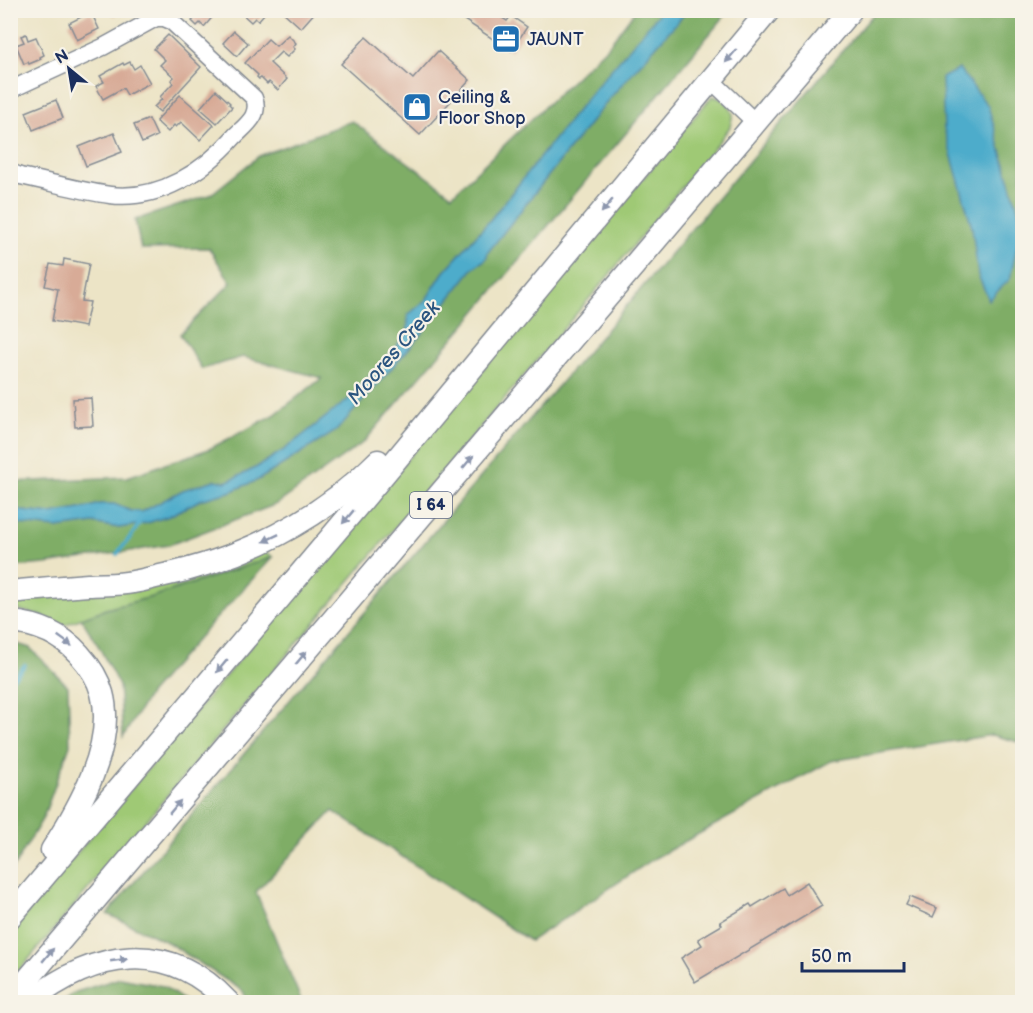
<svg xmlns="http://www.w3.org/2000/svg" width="1033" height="1013" viewBox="0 0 1033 1013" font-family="'Balsamiq Sans',sans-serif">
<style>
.green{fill:#9fc975;stroke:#5d7c6a;stroke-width:1.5}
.forest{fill:#7fad66;stroke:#4d6e62;stroke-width:1.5}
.water{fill:#4daccb;stroke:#346e94;stroke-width:1.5}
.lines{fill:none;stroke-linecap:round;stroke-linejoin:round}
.stream{stroke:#4daccb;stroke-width:4}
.building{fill:#d8ab97}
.minor-casing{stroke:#848a92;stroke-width:19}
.highway-casing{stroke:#848a92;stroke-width:25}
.minor{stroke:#fff;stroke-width:16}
.highway{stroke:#fff;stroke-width:22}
.oneway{fill:#8d97ae}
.labels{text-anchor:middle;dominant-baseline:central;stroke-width:4.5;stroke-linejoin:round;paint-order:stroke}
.shield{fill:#f7f3e8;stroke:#5d6a87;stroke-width:1.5}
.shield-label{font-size:16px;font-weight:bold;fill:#1b2f5e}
.poi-label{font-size:18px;fill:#1b2f5e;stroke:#f7f3e8;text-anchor:start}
.water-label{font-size:20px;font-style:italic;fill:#2a547f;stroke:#f7f3e8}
</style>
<rect width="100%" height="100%" fill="#f7f3e8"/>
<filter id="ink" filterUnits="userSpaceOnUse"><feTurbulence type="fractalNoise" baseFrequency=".0167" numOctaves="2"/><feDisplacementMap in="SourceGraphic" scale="12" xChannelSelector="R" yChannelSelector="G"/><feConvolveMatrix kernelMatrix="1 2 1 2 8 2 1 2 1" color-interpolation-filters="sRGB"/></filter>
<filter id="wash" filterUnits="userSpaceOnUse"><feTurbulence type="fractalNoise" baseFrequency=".008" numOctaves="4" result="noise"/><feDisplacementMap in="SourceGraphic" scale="24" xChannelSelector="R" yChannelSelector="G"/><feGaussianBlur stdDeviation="1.35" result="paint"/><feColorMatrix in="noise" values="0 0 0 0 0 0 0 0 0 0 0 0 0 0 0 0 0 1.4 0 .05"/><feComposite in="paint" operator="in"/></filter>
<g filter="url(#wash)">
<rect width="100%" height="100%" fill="#ece4c6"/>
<g class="green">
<path d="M712,96L719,98L729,105L733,114L730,127L707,157L605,280L11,980V932Z"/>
<path d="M261,549L273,557L152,597L106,609L64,625L42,616L11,608V599Z"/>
</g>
<g class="forest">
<path d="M635,11H662L592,92L491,219L443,273L426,300L408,315V330L394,350L349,399L284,450L254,469L226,482L215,480L183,490L142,512L131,511L114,504H100L86,508L51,514L22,511L11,507L10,482L127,477L209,449L274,415L322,378L243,357L202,369L180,334L231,283L209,248L141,249L135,220L210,195L259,156L352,121L452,195L608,46Z"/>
<path d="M687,11H729L473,315L364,442L277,504L169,545L46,564L11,567V523L57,528L93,523L119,528L147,523L169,516L200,500L229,492L258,480L336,431L418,338L474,267L486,259L488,252L608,100Z"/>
<path d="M876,11H1022V743L992,735L831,761L655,858L530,941L333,811L256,892L302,1002H247L243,991L169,943L107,914L601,336Z"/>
<path d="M273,557L209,626L150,693L123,737L119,686L99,647L81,618L106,609L152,597Z"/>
<path d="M11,642L30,648L68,686L70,745L43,818L11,872Z"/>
<path d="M120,978L163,986L186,1002H62L76,992Z"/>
</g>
<g class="water">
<path d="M662,10L687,11L608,100L488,252L486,259L474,267L418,338L336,431L258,480L229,492L200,500L169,516L147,523L119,528L93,523L57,528L11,523V507L22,511L51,514L86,508L100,504H114L131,511L142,512L183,490L215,480L226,482L254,469L284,450L349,399L394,350L408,330V315L426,300L443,273L491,219L592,92Z"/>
<path d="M959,69L988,106L1022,223L1010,279L989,300L978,275L972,227L944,129L942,78Z"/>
</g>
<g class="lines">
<g class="stream">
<path d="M117,554L132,535L141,521"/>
<path d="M10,681L25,665"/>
</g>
</g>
<g id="blocks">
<g class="building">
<path d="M110,10H125L114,16Z"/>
<path d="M194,10H210L215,14L204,27L200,23L197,26L192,21L195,18L191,14Z"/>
<path d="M238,10H260L264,14L258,21L255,18L251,22Z"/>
<path d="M281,10H317L301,28Z"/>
<path d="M449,10H490L507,21L511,16L527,27L511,51Z"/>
<path d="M91,12L99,29L77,40L69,23Z"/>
<path d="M234,31L248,43L237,56L223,43Z"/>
<path d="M26,34L28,40L36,37L44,55L40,57L41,59L29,64L28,62L24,64L16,45L24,42L21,36Z"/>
<path d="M168,35L201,67L160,112L154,107L162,99L160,97L173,83L171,80L174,77L160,65L165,60L154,49Z"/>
<path d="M288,35L296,43L293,47L295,49L287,57L281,52L270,63L287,79L278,90L269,82L267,84L261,78L259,79L257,77L258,75L245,63L268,39L276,46Z"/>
<path d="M366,37L413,79L438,51L470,80L420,135L341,64Z"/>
<path d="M130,62L134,69L140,65L150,83L127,95L123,88L103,99L96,86L104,82L100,76L123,63L124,65Z"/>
<path d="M216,90L230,103L229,104L232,107L217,123L200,108Z"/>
<path d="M180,95L214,125L200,140L181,122L176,127L174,125L168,132L156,121Z"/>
<path d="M56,100L63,118L33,130L26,112Z"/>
<path d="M149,119L157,136L142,143L134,125Z"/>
<path d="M114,133L122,152L86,166L79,147Z"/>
<path d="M64,259L89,264L82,301L90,302L85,327L52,321L58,289L45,286L50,264L63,266Z"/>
<path d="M91,398L93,426L75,427L73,399Z"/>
<path d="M807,882L822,906L695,982L681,958L702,945L698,939L722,925L720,922L750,904L752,907L783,888L787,895Z"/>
<path d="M910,897L937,908L933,917L906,905Z"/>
</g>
</g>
</g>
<g filter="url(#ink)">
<use href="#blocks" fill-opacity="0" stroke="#848a92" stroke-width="1.5"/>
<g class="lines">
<g class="minor-casing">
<g id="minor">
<path d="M711,80L756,123"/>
<path d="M10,90L103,47L156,18H164L171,21L254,98C261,115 246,125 235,136C204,171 160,201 110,195C80,191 50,182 20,176L10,172"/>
</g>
</g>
<g class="highway-casing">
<g id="highway">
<path d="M10,592C36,589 62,587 88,585C103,584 118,585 133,582C142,581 151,578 160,576C242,559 319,521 378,461"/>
<path d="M10,622C37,624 61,634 79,654C89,665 98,678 102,693C116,744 79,808 52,850"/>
<path d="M10,917L366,496L769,10"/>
<path d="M10,1000L851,10"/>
<path d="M29,1002C94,951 167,937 228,1002"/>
</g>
</g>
<use href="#minor" class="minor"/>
<use href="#highway" class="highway"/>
</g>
<defs><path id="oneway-solid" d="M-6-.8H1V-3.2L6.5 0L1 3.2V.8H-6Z" transform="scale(1.5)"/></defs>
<g class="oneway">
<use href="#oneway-solid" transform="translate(731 56) rotate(130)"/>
<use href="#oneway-solid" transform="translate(607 206) rotate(130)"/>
<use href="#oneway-solid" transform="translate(468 462) rotate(-50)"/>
<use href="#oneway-solid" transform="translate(348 517) rotate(130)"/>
<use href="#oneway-solid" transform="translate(271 538) rotate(154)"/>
<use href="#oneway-solid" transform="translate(65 641) rotate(36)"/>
<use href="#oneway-solid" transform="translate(301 658) rotate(-50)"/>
<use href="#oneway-solid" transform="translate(222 666) rotate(130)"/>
<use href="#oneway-solid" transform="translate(175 807) rotate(-50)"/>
<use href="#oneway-solid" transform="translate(48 955) rotate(-50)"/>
<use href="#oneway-solid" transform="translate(119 960) rotate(-8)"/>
</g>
</g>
<defs>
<g id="office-square" transform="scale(1.5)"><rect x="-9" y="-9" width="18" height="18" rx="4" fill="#1f6fb2" stroke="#f7f3e8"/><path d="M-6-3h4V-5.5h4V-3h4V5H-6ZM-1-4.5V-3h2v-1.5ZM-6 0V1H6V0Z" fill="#fff"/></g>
<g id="shop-square" transform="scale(1.5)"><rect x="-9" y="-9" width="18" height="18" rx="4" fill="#1f6fb2" stroke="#f7f3e8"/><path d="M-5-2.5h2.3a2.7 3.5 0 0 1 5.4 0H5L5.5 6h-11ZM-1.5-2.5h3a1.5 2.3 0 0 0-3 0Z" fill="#fff"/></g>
</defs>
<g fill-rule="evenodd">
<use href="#office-square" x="506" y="39"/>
<use href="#shop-square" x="417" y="107"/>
</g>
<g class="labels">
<rect class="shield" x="410" y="492" width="42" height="26" rx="4.5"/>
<g class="shield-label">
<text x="431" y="505">I 64</text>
</g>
<g class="poi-label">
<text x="527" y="39">JAUNT</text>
<text x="438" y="97">Ceiling &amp;<tspan x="438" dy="21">Floor Shop</tspan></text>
</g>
<g class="water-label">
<text transform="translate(394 353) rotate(-49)">Moores Creek</text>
</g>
</g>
<rect width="1033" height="1013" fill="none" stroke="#f7f3e8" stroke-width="36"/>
<g transform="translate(69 69) rotate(330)" stroke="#f7f3e8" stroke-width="4.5" paint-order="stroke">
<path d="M0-4.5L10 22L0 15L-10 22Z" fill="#1b2f5e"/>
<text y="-9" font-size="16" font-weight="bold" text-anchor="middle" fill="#1b2f5e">N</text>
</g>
<path d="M802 962v9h102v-9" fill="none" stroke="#1b2f5e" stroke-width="3"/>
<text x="811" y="962" font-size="18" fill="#1b2f5e" stroke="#f7f3e8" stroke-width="4.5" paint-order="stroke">50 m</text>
</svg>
